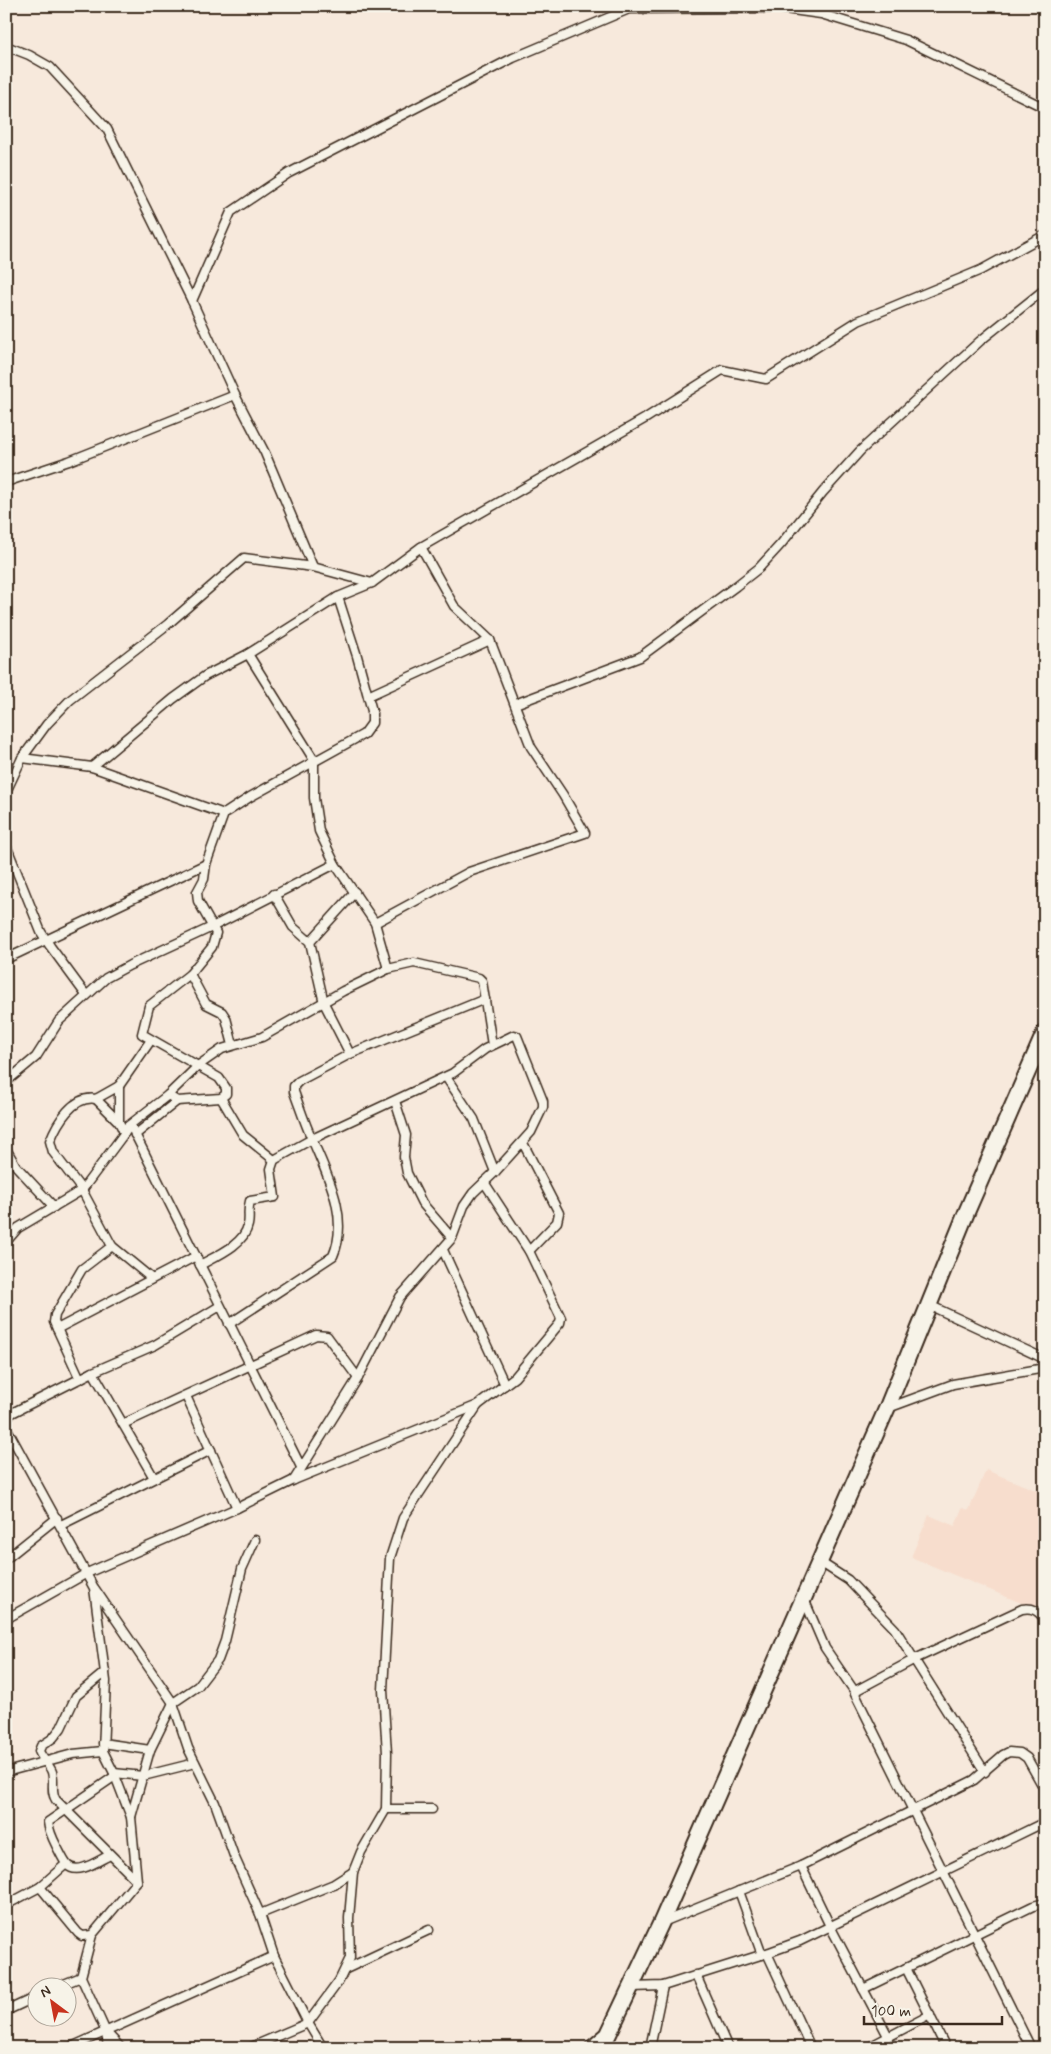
<svg xmlns="http://www.w3.org/2000/svg" width="1051" height="2054" viewBox="0 0 1051 2054" font-family="Mynerve,sans-serif">
<style>
.built{fill:#f7ddcd}
.lines{fill:none;stroke-linecap:round;stroke-linejoin:round}
.street-casing{stroke:#3b2a1e;stroke-width:11}
.highway-casing{stroke:#3b2a1e;stroke-width:19}
.street{stroke:#f7f3e8;stroke-width:8}
.highway{stroke:#f7f3e8;stroke-width:15}
</style>
<rect width="100%" height="100%" fill="#f7e9dc"/>
<filter id="ink" filterUnits="userSpaceOnUse"><feTurbulence type="fractalNoise" baseFrequency=".02" numOctaves="2"/><feDisplacementMap in="SourceGraphic" scale="10" xChannelSelector="R" yChannelSelector="G"/><feConvolveMatrix kernelMatrix="1 2 1 2 8 2 1 2 1" color-interpolation-filters="sRGB"/></filter>
<g filter="url(#ink)">
<path class="built" d="M986,1470L1045,1494V1613L911,1557L929,1515L955,1526L962,1508L969,1510Z"/>
<g class="lines">
<g class="street-casing">
<g id="street">
<path d="M6,46L29,55L50,67L107,129L192,301L235,395"/>
<path d="M192,301L231,212L289,173L513,58L629,9L778,8L821,14L906,40L1045,108"/>
<path d="M6,482L69,461L235,395L265,453L313,567"/>
<path d="M248,654L314,760V798L319,831L335,864L375,923L388,969"/>
<path d="M368,696L490,640"/>
<path d="M515,704L640,657L736,586L759,568L781,544L823,492L860,451L980,341L1045,289"/>
<path d="M22,758L92,767L224,814"/>
<path d="M92,767L173,699L205,676L248,654L338,597L372,583L421,547L646,418L722,370L766,379L858,321L981,270L1045,235"/>
<path d="M6,792L22,758L47,724L70,700L168,624L244,558L313,567L372,583"/>
<path d="M6,845L41,932L50,946L86,995"/>
<path d="M375,923L469,872L585,833L563,795L531,747L490,640L454,606L421,547"/>
<path d="M310,942L355,892"/>
<path d="M6,959L206,864"/>
<path d="M190,974L206,1004L222,1012L226,1018L233,1045"/>
<path d="M350,1054L485,999"/>
<path d="M446,1077L474,1119L495,1172"/>
<path d="M6,1082L36,1057L59,1021L106,978L130,965L212,927L335,864"/>
<path d="M168,1095L177,1101L221,1098L226,1094V1088L219,1078L142,1034L149,1006L190,974L212,947L216,933L198,901L197,892L204,879L206,864L224,814L250,797L364,734L372,723V711L357,656L338,597"/>
<path d="M221,1098L243,1135L274,1160"/>
<path d="M96,1099L119,1122L123,1130L131,1126L301,1467"/>
<path d="M395,1101L406,1135L404,1157L407,1173L422,1203L452,1238"/>
<path d="M119,1122V1086"/>
<path d="M123,1130L168,1095L199,1065L222,1049L262,1037L343,991L388,969L414,963L479,978L482,981L492,1045"/>
<path d="M135,1135L177,1101"/>
<path d="M523,1143L559,1213L557,1222L529,1251"/>
<path d="M6,1149L16,1166L54,1207"/>
<path d="M6,1242L18,1228L82,1190L129,1127"/>
<path d="M443,1250L505,1385"/>
<path d="M200,1265C216,1256 244,1245 248,1225C250,1217 247,1211 250,1201L275,1197L271,1169L274,1160L312,1139L453,1073L485,1049L514,1035L517,1036L543,1101V1107L531,1132L495,1172L473,1193L464,1206L452,1238L400,1297L358,1378L294,1480"/>
<path d="M151,1278L112,1246L82,1190L53,1152L50,1141C57,1123 73,1095 96,1099L119,1086L151,1040"/>
<path d="M929,1305L1045,1359"/>
<path d="M229,1324L333,1256C350,1217 327,1175 312,1139C305,1124 300,1108 294,1092V1086L299,1081L350,1054L324,1003L310,942L293,927L274,894"/>
<path d="M57,1329L196,1256"/>
<path d="M93,1372L154,1478"/>
<path d="M80,1379L54,1322L55,1315L82,1269L112,1246"/>
<path d="M186,1396L237,1508"/>
<path d="M888,1408L953,1384L1045,1368"/>
<path d="M6,1416L93,1372L155,1345L220,1306"/>
<path d="M123,1424L316,1335L327,1336L358,1378"/>
<path d="M6,1427L94,1588L106,1681L103,1751L114,1773L131,1817L137,1881L92,1935L81,1977L106,2032L121,2048"/>
<path d="M61,1525L211,1450"/>
<path d="M6,1559L57,1518"/>
<path d="M820,1562L848,1580L895,1629L985,1772"/>
<path d="M95,1589L173,1703L188,1748L215,1803L234,1856L260,1914L274,1956L308,2023L323,2048"/>
<path d="M804,1599L825,1648L855,1692"/>
<path d="M6,1619L87,1573L237,1508L294,1480L478,1405L515,1377L560,1323L561,1318L529,1251L484,1182"/>
<path d="M105,1672L76,1696L61,1728L53,1738L41,1746L39,1751C42,1759 49,1764 52,1772C55,1782 50,1791 56,1800L137,1881"/>
<path d="M103,1743L150,1750"/>
<path d="M6,1772L73,1754L103,1751"/>
<path d="M114,1773L143,1776L195,1763"/>
<path d="M386,1809H432"/>
<path d="M131,1817L150,1750L173,1703L198,1686L218,1660L225,1641L242,1569L255,1540"/>
<path d="M110,1855C99,1860 78,1876 67,1865C64,1861 61,1855 59,1851C54,1841 49,1833 48,1822L115,1776"/>
<path d="M801,1866L830,1926L888,2036"/>
<path d="M40,1887L78,1933L82,1936L92,1935"/>
<path d="M739,1891L762,1955"/>
<path d="M6,1905L40,1887L66,1864"/>
<path d="M260,1914L334,1884L353,1872"/>
<path d="M663,1922L801,1866L974,1780L1003,1755L1009,1752L1020,1753L1027,1758L1045,1790"/>
<path d="M767,1953L811,2048"/>
<path d="M906,1968L946,2048"/>
<path d="M346,1969L429,1930"/>
<path d="M696,1975L728,2048"/>
<path d="M59,1986L81,1977"/>
<path d="M632,1987L663,1986L767,1953L800,1941L1045,1822"/>
<path d="M863,1989L1033,1906L1045,1903"/>
<path d="M6,2011L38,1996"/>
<path d="M106,2032L108,2048"/>
<path d="M69,2048L274,1956"/>
<path d="M249,2048L308,2023L339,1981L350,1958L349,1918L353,1872L361,1852L386,1809L387,1753L383,1690L390,1558L403,1518L478,1405"/>
<path d="M650,2048L663,1986"/>
<path d="M867,2048L930,2015"/>
<path d="M1031,2048L855,1694L857,1690L915,1659L1022,1609C1033,1607 1039,1611 1045,1620"/>
<path d="M1037,2048L1045,2044"/>
</g>
</g>
<g class="highway-casing">
<path id="highway" d="M593,2048L608,2035L661,1923L887,1408L967,1211L1045,1032"/>
</g>
<use href="#street" class="street"/>
<use href="#highway" class="highway"/>
</g>
</g>
<rect width="1051" height="2054" fill="none" stroke="#f7f3e8" stroke-width="25"/>
<rect x="12" y="12" width="1026" height="2029" fill="none" stroke="#3b2a1e" stroke-width="2" filter="url(#ink)"/>
<g transform="translate(52 2002) rotate(328)"><circle r="24" fill="#f7f3e8" stroke="#aca397"/>
<path d="M0-4L9 19L0 12L-9 19Z" fill="#c8321e"/>
<text y="-8" font-size="14" font-weight="bold" text-anchor="middle" fill="#3b2a1e">N</text>
</g>
<path d="M864 2016v8h138v-8" fill="none" stroke="#3b2a1e" stroke-width="2.5"/>
<text x="871" y="2016" font-size="15" fill="#3b2a1e" stroke="#f7f3e8" stroke-width="4" paint-order="stroke">100 m</text>
</svg>
